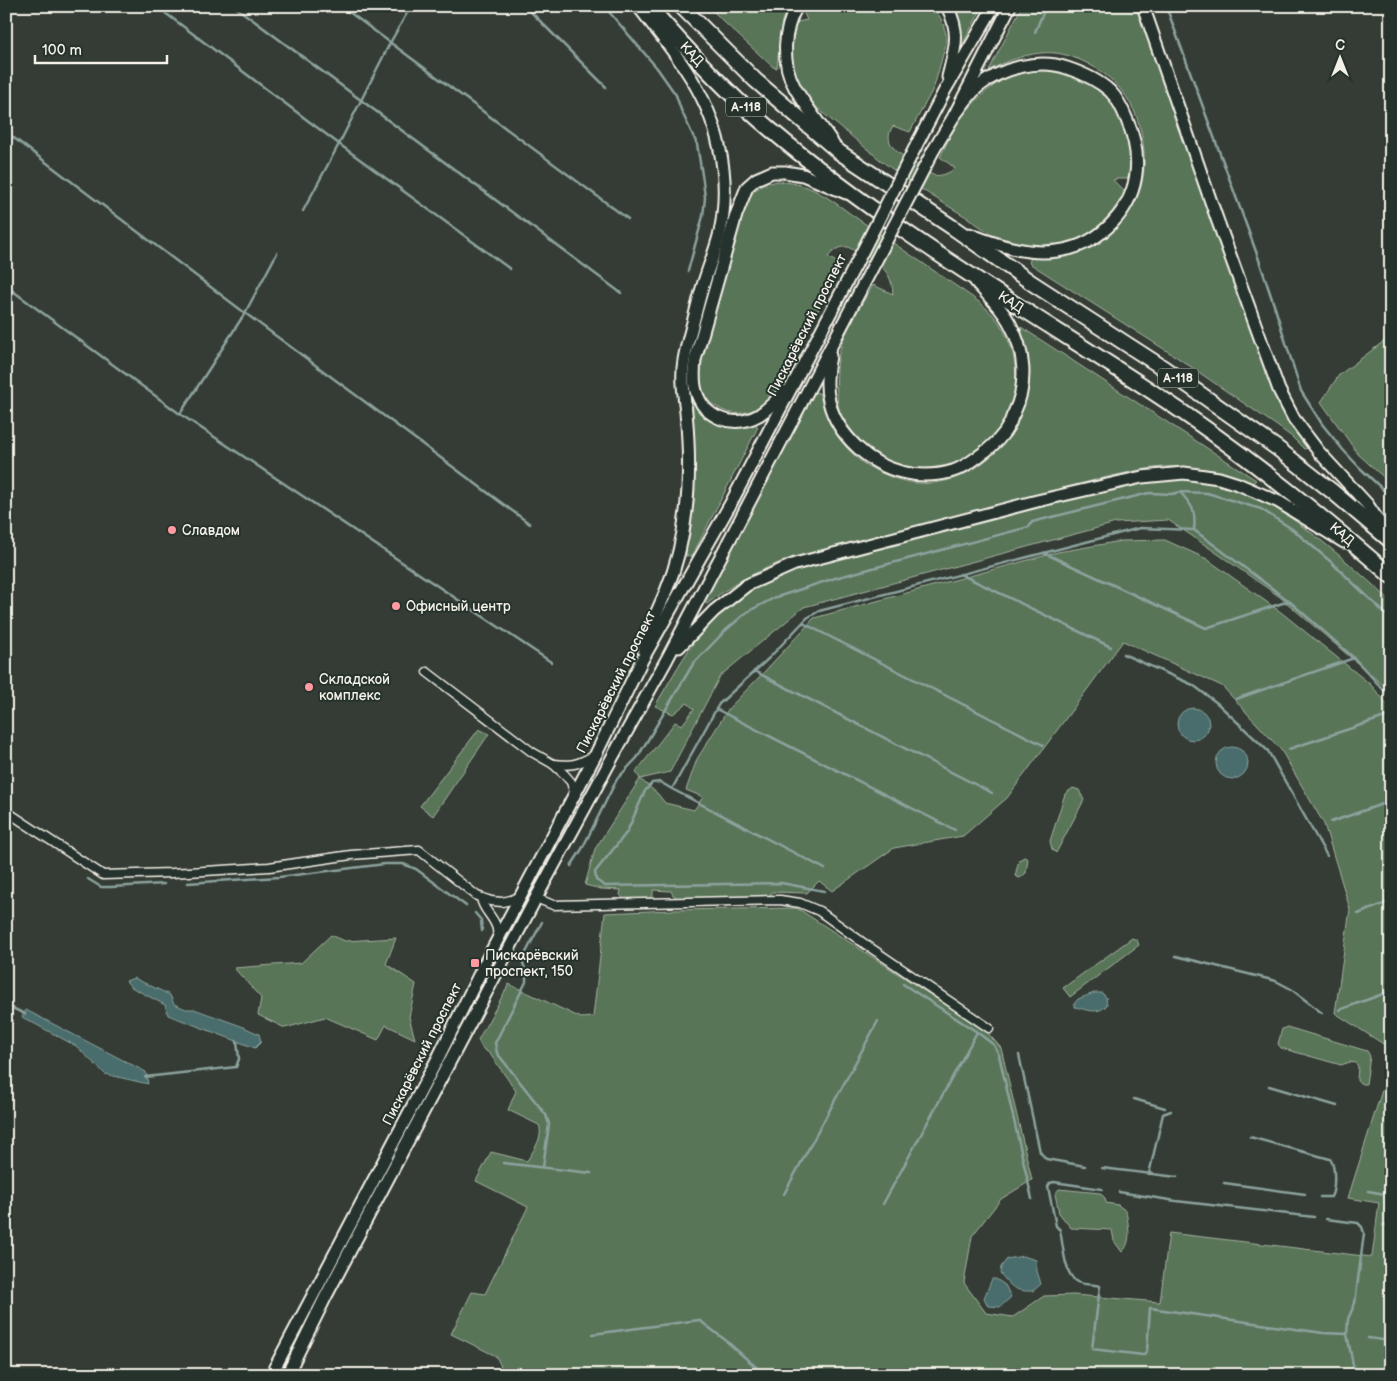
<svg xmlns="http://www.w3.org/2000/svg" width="1397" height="1381" viewBox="0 0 1397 1381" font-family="'Balsamiq Sans',sans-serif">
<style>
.green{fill:#597459;stroke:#a6b2a0}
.water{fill:#486d6c;stroke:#8da29e}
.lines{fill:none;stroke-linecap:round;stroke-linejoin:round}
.stream{stroke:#8da29e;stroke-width:2.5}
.street-casing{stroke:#f4f1e8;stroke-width:11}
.secondary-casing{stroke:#f4f1e8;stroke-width:15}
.highway-casing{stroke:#f4f1e8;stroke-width:18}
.street{stroke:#26332d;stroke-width:8}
.secondary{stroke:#26332d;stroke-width:11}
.highway{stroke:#26332d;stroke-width:14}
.secondary-bridge-casing{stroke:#f4f1e8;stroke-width:15;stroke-linecap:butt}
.secondary-bridge{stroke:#26332d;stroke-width:11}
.poi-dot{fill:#ff9aa2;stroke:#26332d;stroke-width:2}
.labels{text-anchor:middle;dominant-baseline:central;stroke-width:4;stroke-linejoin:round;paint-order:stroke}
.shield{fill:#26332d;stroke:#b6b8b0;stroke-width:1}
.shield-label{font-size:12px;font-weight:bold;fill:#f4f1e8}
.street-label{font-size:14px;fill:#f4f1e8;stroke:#26332d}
.poi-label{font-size:14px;fill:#f4f1e8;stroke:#26332d;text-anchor:start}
</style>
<rect width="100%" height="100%" fill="#343c35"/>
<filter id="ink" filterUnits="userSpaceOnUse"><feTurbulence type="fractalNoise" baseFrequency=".02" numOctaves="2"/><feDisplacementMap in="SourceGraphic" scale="10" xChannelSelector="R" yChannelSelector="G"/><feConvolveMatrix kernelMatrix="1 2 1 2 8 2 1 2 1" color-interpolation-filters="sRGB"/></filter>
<g filter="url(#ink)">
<g class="green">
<path d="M708,6H788L782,21L777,68L773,67L725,23Z"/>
<path d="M802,6H934L942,21L946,34V44L934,87L910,132L893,126C880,145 902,155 916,164C921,167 927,173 933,175C940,177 950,173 955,168L940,157C946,145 951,133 958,123C969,105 993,83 1012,75C1031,66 1052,67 1071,75C1107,90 1126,113 1131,152C1132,161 1129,170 1128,179H1116L1113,180L1125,192C1110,219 1085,245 1052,247C1046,248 1039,247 1033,246C1027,246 1020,246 1014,245C999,241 981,227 968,218C938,200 907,181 879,159C869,151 860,143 850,135C829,118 803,100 794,74C788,58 790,41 793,25L797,22L807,20L801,7Z"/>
<path d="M950,6H983L962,45H959Z"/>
<path d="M1022,6H1139L1253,333L1277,398L1300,436L1309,446L1308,448L1304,449L1292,437L1277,426L1178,358L1029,263L1031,257C1061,260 1088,253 1111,232C1120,224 1128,216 1133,206C1152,173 1146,120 1122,91C1108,73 1084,59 1062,54C1037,49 1011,59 989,70Z"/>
<path d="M778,181C788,182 798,184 807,187C825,194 842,208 858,219C887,239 917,259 946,279C961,290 981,301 994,316C1023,351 1024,407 991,440C982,450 974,457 961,461C944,467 922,471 905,467C880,461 859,443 846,422C844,419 841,416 840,413C835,399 836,367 839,353C845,329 861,306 873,285L893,294C892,265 871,260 848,247C839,246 834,250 828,257L841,265L778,390C764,408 739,422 717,407C711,404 706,400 704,393C699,382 700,370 701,358L743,211C750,192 757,185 778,181Z"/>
<path d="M1021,327L1256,480L1253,483C1231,475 1210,469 1186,467C1159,464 1126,473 1099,479L791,558C757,571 736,581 707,604L703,602L815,392L819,393C822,402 824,411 828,419C834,435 849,452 863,463C870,468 879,472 886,475C939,498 991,471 1016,422C1020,415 1024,407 1026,398C1032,374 1025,350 1021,327Z"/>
<path d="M1391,336V484L1358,454L1321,402L1339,375Z"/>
<path d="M692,399C696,405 699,411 704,416C720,429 737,428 755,423L758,427L692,556H686V552L694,487V459L690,401Z"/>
<path d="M1182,478C1204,481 1230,484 1250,494C1303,520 1347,562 1391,601V692L1280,597L1192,536L1168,520L1116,523L804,607L720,676L670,772L640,779L658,794L665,803L694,810L703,797L686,790L697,759L729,708L765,671L814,618L1058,552L1121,541L1165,540L1207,559L1282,613L1370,684L1391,708V1049L1335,1013L1350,909L1324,824L1281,750L1222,686L1123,641L1007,798L963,836L894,848L832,891L819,881L807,893L772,892L770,897L678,898L673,895L671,891L653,890V896L647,899H624L620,895L621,890L601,889L585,885L595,849L640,779L636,772L675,722L682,725L694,709L687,703L673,714L655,706C680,664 702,619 745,593C760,584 778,578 793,570L1141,482Z"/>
<path d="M479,729L489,734L433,816L420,806Z"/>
<path d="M1073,788L1079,790L1084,800L1056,853L1052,849L1050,841L1065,794Z"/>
<path d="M1024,857L1028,859L1026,873L1020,878L1015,876L1019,860Z"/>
<path d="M797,908L986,1031L1001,1048L1032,1180L1001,1199L972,1236L964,1283L986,1313L1013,1317L1044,1296L1074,1295L1160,1302L1169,1233L1372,1257L1379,1203L1348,1198L1390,1065L1391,1056V1375H505L496,1356L451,1334L472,1292L485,1294L528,1207L476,1181L491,1152L527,1161C533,1151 544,1137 539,1125L508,1110L516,1091L490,1054L482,1048L478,1040L509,984L581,1018L593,1017L605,913L672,910Z"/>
<path d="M331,935L345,941L396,938L386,964L416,984L409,1017L415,1039L386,1025L378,1040L325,1017L285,1028L258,1015L261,998L234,968L301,963Z"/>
<path d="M1132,938L1137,940L1139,945L1070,997L1063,988Z"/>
<path d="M1287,1027L1367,1051L1370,1056L1366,1084H1362L1357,1081L1358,1066L1355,1063L1350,1062L1341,1065L1281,1048L1278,1044L1282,1029Z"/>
<path d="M1059,1189L1100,1193L1105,1198L1106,1203L1118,1205L1126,1211C1128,1224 1133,1242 1122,1252L1114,1241L1112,1230L1071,1228L1059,1213L1055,1194Z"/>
</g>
<g class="water">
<circle cx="1193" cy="724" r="16"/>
<circle cx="1232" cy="763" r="16"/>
<path d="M134,978L170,995L174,1004L186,1009H194L241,1026L259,1034L261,1042L255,1048L168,1015L165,1005L131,987L126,981Z"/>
<path d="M1094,993H1102L1106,997L1107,1005C1098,1015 1087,1010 1075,1007L1074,1004L1078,999Z"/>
<path d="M26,1010L146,1072L148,1084L105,1074L76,1046L22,1017Z"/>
<path d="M1023,1256L1036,1260L1037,1271L1041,1284L1033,1291C1015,1292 1011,1287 1000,1273L1001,1267L1007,1259Z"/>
<path d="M992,1279H996L1005,1285L1011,1297L1000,1307L988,1306L984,1298Z"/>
</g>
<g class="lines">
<g class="stream">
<path d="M156,6L339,144L510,269"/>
<path d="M234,6L621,293"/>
<path d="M341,6L628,219"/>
<path d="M525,6L606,87"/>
<path d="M604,6L657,68L676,95L681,110L697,144L703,181L705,198L703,216L688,271"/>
<path d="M1166,6L1258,257L1276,311L1301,391L1322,424L1344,451L1360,468L1391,497"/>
<path d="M1035,32L1046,6"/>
<path d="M6,132L245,313L530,524"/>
<path d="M303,211L339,144L390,43L411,6"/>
<path d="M6,286L180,414L551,662"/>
<path d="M180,414L245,313L277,253"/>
<path d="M1180,492C1193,506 1196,511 1194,530"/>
<path d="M1044,553L1206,628L1289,601"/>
<path d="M960,574L1111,647"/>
<path d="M803,623L1043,745"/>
<path d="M1123,654L1193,685L1217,703L1268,751L1327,856"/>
<path d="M754,671L992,793"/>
<path d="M1236,699L1354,658"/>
<path d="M716,709L955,830"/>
<path d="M1289,749L1391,715"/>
<path d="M672,789L825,869"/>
<path d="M1331,822L1391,801"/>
<path d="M571,866L582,849L617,779L637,758L693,664L726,630L747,612L774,598L835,578L1029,527L1032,522L1149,493L1172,494L1180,492L1207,493L1261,509L1292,529L1330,561L1391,619"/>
<path d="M88,879L101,887H111L164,884"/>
<path d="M188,883L279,877L385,864H403L416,869L466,906"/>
<path d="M824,891L781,883L605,886L596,880L595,872L627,832L645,791L652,783L660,782L672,789L719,704L769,658L807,618L819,611L1140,528L1194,530L1289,601L1354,658L1391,698"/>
<path d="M475,913L481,920L482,931"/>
<path d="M1358,914L1391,901"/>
<path d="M542,922L522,960L526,972V982L495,1043L497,1053L546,1115L549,1124L543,1167"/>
<path d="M1176,956L1276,981L1291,989L1322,1013"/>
<path d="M903,984L977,1032L994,1045L999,1055L1032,1199"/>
<path d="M6,1008L10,1007L25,1014"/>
<path d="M1339,1010L1391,991"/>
<path d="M1019,1055L1040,1152L1046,1159L1085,1166"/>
<path d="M145,1077L236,1067L239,1059L237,1041"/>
<path d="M1269,1086L1337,1106"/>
<path d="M1134,1099L1165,1108"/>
<path d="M1250,1137L1330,1159C1336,1166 1335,1190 1331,1197H1320"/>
<path d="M1384,1157L1391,1155"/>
<path d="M503,1163L591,1173"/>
<path d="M1102,1168L1177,1177"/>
<path d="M1149,1174L1163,1114L1171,1111"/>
<path d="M1224,1183L1305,1194"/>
<path d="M1102,1189L1054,1182L1050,1183L1048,1187L1056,1226L1060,1230C1063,1243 1064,1275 1077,1282C1083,1285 1094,1284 1100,1286L1092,1349L1143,1355L1147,1351L1150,1308L1323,1333L1347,1334"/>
<path d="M1368,1191L1391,1195"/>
<path d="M1119,1192L1176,1201L1314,1217"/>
<path d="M784,1194L878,1021"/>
<path d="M883,1204L977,1032"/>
<path d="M1326,1219L1358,1223L1362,1227L1364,1233L1355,1303L1348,1319L1347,1334L1355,1375"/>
<path d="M1383,1225L1391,1226"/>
<path d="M593,1334L699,1320L724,1339L765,1375"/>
<path d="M1368,1338L1391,1341"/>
</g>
<g class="street-casing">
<g id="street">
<path d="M427,672L532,752L553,764L564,774L571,782L575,795"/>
<path d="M553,764C571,766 577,765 593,756"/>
<path d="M6,811L103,875L172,873L269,867L351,855L419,850L477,896L491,901L502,902L511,900L521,896"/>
<path d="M481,898C483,910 492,915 496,926C498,930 497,935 498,939"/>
<path d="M536,898L553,905L780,900L800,903L819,911L862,942L989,1028"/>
</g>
</g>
<g class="secondary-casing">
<g id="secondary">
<path d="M638,6C654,27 671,47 686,70C718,118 732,175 720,232C716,249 709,266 704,282C699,297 696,312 692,326C689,337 686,348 684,360C681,377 684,395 686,412C689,445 690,478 686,511C683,539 677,565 666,591C658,611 647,630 644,651"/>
<path d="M797,6C783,30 781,63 795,88C806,107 820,124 832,142"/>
<path d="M947,6C961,34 955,48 948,77"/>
<path d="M1143,6L1217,219L1279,390L1294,419L1319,452L1367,504L1387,534"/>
<path d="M954,116C962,106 969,95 978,87C1001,68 1039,58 1067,68C1082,73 1098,80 1110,91C1118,99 1123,110 1127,120C1144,159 1139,198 1108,227C1094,240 1076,249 1057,251C1027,255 997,245 969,234"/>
<path d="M919,140L945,90L994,6"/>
<path d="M933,151L954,116L1010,6"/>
<path d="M830,356C827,371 825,386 829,401C833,419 845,436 858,448C883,472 919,481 953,471C962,468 971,462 979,456C991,448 1003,437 1010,423C1011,420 1012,416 1014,413C1028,384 1025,350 1009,322C1001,307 987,295 976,282"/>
<path d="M785,391C777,400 769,408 759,415C734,429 704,419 696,391C693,381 694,370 695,360L736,215L747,187L756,179L763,176L772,172H785L803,175L846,193"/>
<path d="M679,647L714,611L747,585L795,564L1037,501L1142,477L1184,473L1219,478L1238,484L1279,502L1344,542"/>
<path d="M271,1375L439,1056L483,967L596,754L642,660L731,503L856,264"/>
<path d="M287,1375L326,1296L536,898L612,758L667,659L870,272"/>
</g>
</g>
<g class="highway-casing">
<g id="highway">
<path d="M649,6C687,50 727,93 771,130C888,229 1021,306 1148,389C1234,445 1314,509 1391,576"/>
<path d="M681,6L755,80L839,152L955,229L1032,283L1165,369L1277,448L1333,492L1391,541"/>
</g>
</g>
<use href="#street" class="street"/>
<use href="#secondary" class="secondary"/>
<use href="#highway" class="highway"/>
<g class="secondary-bridge-casing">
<g id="secondary-bridge">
<path d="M856,264L919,140"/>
<path d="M870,272L933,151"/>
</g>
</g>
<use href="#secondary-bridge" class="secondary-bridge"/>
</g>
</g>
<g class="poi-dot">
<circle cx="172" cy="530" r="5"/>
<circle cx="396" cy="606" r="5"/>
<circle cx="309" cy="687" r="5"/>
<rect x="470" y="958" width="10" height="10" rx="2.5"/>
</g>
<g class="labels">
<g class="shield">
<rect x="726" y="97.5" width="40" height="19" rx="4"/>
<rect x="1158" y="368.5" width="40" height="19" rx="4"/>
</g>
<g class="shield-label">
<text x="746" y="107">А-118</text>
<text x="1178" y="378">А-118</text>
</g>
<g class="street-label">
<text transform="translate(692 54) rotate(47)">КАД</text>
<text transform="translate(1011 302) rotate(33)">КАД</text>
<text transform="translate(807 325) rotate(-63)">Пискарёвский проспект</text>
<text transform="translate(1342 534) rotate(41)">КАД</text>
<text transform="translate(616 682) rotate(-63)">Пискарёвский проспект</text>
<text transform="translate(422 1054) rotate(-63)">Пискарёвский проспект</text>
</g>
<g class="poi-label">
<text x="182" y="530">Славдом</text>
<text x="406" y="606">Офисный центр</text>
<text x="319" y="679">Складской<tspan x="319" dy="16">комплекс</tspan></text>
<text x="485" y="955">Пискарёвский<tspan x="485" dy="16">проспект, 150</tspan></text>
</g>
</g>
<rect width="1397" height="1381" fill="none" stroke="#26332d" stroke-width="25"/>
<rect x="12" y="12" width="1372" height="1356" fill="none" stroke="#f4f1e8" stroke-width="2" filter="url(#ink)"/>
<g transform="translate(1340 58)" stroke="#26332d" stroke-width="4" paint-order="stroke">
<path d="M0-4L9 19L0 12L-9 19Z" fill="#f4f1e8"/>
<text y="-8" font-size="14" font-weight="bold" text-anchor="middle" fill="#f4f1e8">С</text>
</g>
<path d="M35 55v8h132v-8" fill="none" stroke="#f4f1e8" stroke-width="2.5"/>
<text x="42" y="55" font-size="15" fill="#f4f1e8" stroke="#26332d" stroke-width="4" paint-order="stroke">100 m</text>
</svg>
